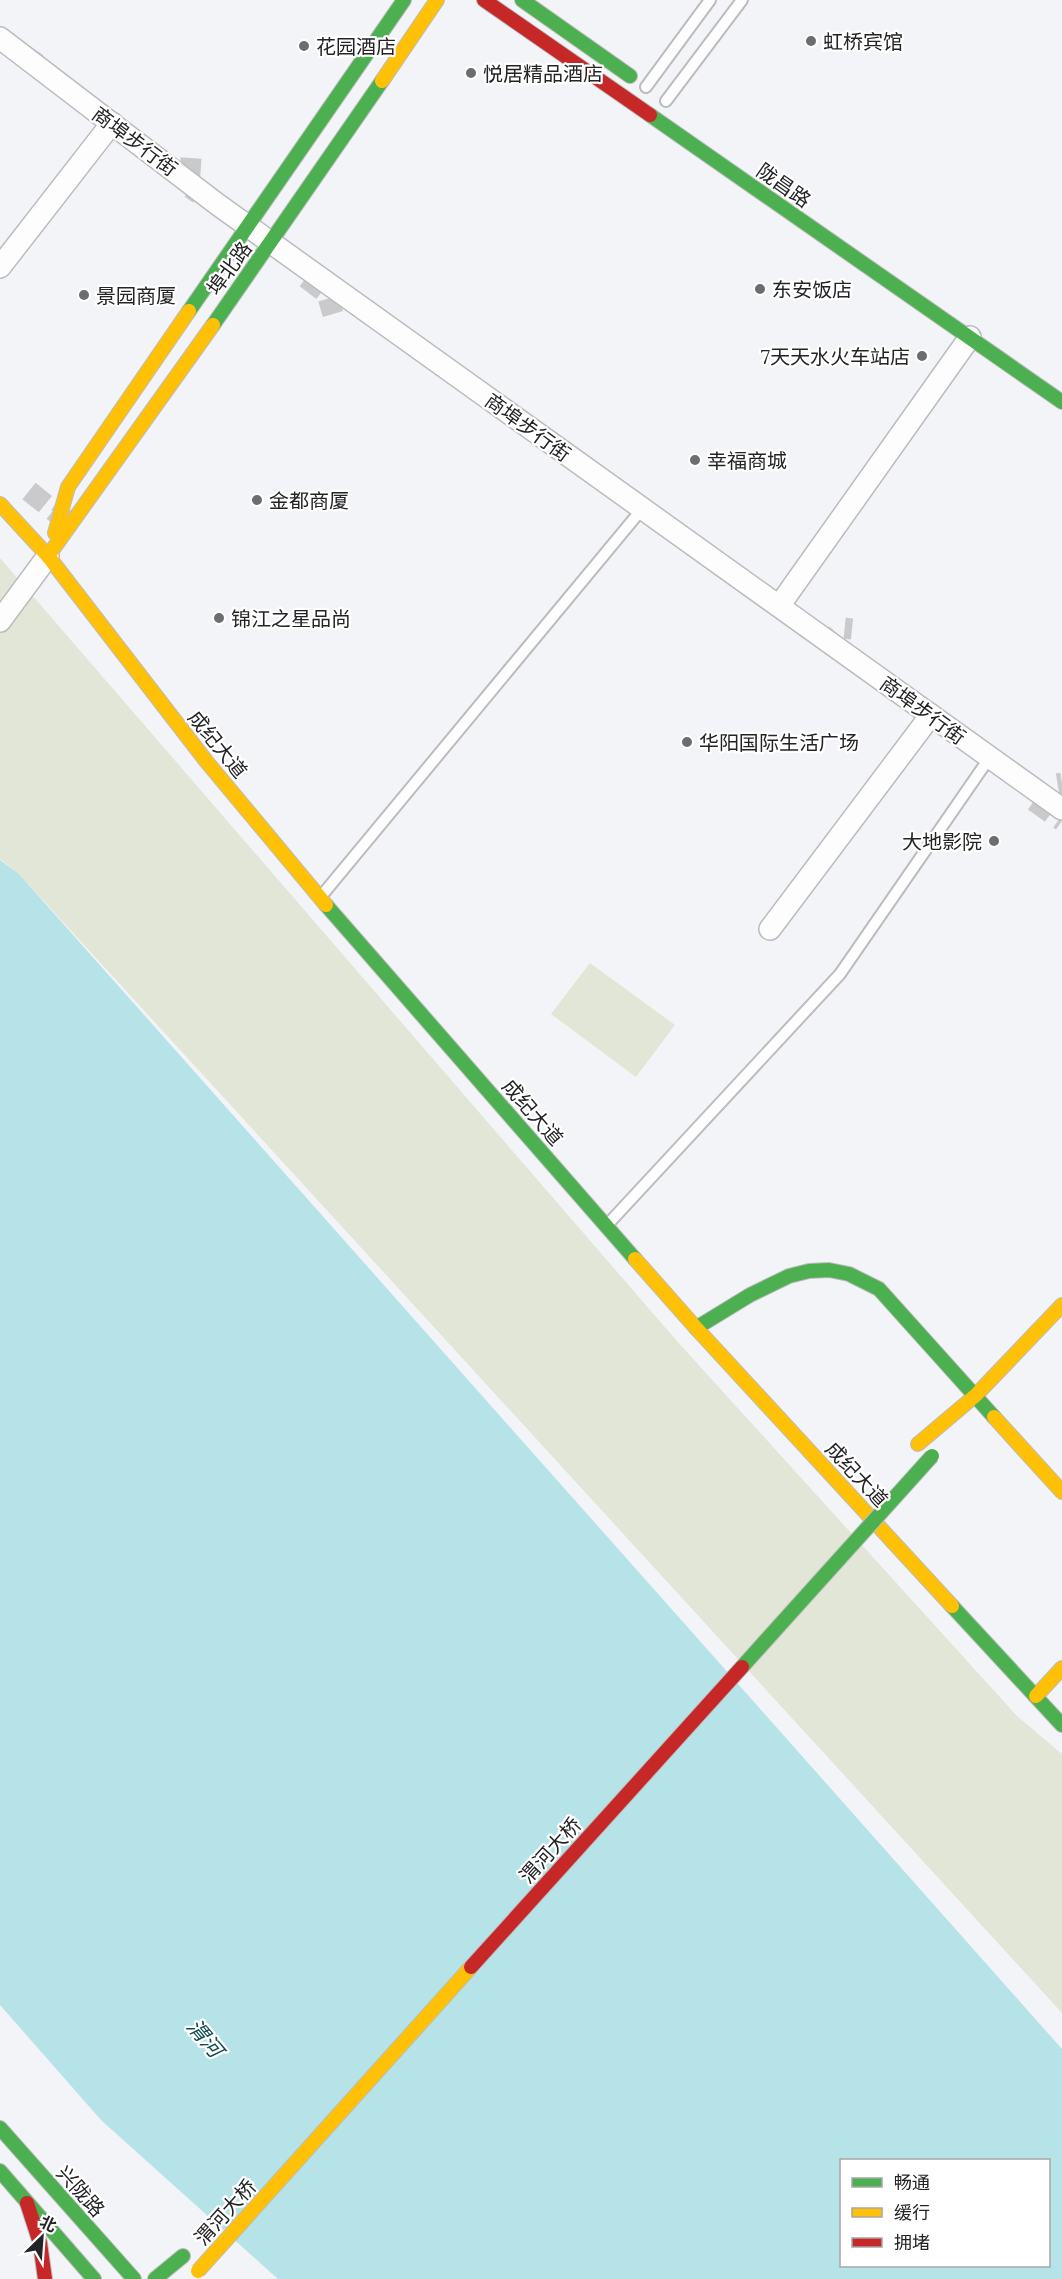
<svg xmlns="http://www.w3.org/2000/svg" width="1062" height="2279" viewBox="0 0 1062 2279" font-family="Lora,'Noto Sans SC',serif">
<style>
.green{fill:#e2e6d7}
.water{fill:#b5e3e8;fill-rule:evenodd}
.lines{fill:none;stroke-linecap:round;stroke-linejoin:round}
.street-tunnel{stroke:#cacacd;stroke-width:21;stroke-dasharray:21 10;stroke-linecap:butt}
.lane-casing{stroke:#bcbcbe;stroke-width:14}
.street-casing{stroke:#bcbcbe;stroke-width:24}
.fast-casing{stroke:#bcbcbe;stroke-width:16}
.slow-casing{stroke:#bcbcbe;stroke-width:16}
.jam-casing{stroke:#bcbcbe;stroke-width:16}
.lane{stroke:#fdfdfe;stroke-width:10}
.street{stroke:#fdfdfe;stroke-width:21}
.fast{stroke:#4caf50;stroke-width:14}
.slow{stroke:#ffc107;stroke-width:14}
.jam{stroke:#c62828;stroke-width:14}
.fast-bridge-casing{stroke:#bcbcbe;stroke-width:16;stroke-linecap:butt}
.slow-bridge-casing{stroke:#bcbcbe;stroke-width:16;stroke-linecap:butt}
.jam-bridge-casing{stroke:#bcbcbe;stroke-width:16;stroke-linecap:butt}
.fast-bridge{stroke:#4caf50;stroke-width:14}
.slow-bridge{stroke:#ffc107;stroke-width:14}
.jam-bridge{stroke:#c62828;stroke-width:14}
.poi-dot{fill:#6c6d6f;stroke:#fff;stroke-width:2}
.labels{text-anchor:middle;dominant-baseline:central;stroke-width:4.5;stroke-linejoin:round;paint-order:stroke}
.poi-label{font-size:20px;fill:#242426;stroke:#fff;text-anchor:start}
.street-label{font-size:20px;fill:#242426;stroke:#fff}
.water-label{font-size:21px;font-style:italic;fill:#0e4a4e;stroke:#fff}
</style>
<rect width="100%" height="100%" fill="#f3f4f7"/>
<g class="green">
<path d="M0,558L676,1340L1017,1716L1062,1754V2013L19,874L0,859Z"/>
<path d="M590,963L675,1025L636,1077L551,1014Z"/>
</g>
<path class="water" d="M0,860L19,874L1062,2049V2279H278L101,2120L0,2005ZM842,2160H1048V2266H842Z"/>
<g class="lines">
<g class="street-tunnel">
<path d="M23,67L37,46"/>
<path d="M191,158L189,187L199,194"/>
<path d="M306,278L327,294L333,314"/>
<path d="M29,491L60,516L66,507"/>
<path d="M823,649L842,628L852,629"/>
<path d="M1033,801L1050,785L1062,783"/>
<path d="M1034,801L1062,821"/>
</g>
<g class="lane-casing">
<g id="lane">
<path d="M646,87L710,0"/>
<path d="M666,101L742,0"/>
<path d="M323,894L642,509"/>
<path d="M609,1223L840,974L990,757"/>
</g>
</g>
<g class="street-casing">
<g id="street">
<path d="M0,38L217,204L1062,809"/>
<path d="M0,267L112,123"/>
<path d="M779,606L970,337"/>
<path d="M0,621L48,556"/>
<path d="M770,929L931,715"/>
</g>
</g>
<g class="fast-casing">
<g id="fast">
<path d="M522,0L630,76"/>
<path d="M650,115L1062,402"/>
<path d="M189,311L404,0"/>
<path d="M213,325L382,81"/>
<path d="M326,905L635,1259"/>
<path d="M696,1328L750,1295L789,1276L809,1271L829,1270L849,1274L879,1289L994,1417"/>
<path d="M952,1606L1062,1725"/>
<path d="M0,2128L134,2279"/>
<path d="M0,2171L94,2279"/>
<path d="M155,2279L183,2256"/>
</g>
</g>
<g class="slow-casing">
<g id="slow">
<path d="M382,81L437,0"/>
<path d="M0,504L48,556L206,761L326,905"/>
<path d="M55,533L68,487L189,311"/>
<path d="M48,556L213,325"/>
<path d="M635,1259L696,1328L952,1606"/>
<path d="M994,1417L1062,1492"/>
<path d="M918,1444L976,1395L1062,1305"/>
<path d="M1036,1696L1062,1668"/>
</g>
</g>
<g class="jam-casing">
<g id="jam">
<path d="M484,0L650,115"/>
<path d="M27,2203L40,2243L45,2279"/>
</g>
</g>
<use href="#lane" class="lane"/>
<use href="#street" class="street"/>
<use href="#fast" class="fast"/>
<use href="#slow" class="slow"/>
<use href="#jam" class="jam"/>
<g class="fast-bridge-casing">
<path id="fast-bridge" d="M742,1667L932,1456"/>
</g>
<g class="slow-bridge-casing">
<path id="slow-bridge" d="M198,2271L471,1967"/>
</g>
<g class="jam-bridge-casing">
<path id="jam-bridge" d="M471,1967L742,1667"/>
</g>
<use href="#fast-bridge" class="fast-bridge"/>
<use href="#slow-bridge" class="slow-bridge"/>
<use href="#jam-bridge" class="jam-bridge"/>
</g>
<g class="poi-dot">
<circle cx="811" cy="41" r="6"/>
<circle cx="304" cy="46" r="6"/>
<circle cx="471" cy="73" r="6"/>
<circle cx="760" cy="289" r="6"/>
<circle cx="84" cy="295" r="6"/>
<circle cx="922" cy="356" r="6"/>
<circle cx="695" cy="460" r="6"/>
<circle cx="257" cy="500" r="6"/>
<circle cx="219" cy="618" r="6"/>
<circle cx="687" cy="742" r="6"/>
<circle cx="994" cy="841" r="6"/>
</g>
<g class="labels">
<g class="poi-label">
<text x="823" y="41">虹桥宾馆</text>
<text x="316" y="46">花园酒店</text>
<text x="483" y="73">悦居精品酒店</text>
<text x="772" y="289">东安饭店</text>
<text x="96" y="295">景园商厦</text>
<text x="910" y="356" text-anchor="end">7天天水火车站店</text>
<text x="707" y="460">幸福商城</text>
<text x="269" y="500">金都商厦</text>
<text x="231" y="618">锦江之星品尚</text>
<text x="699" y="742">华阳国际生活广场</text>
<text x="982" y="841" text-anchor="end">大地影院</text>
</g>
<g class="street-label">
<text transform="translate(135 141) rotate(37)">商埠步行街</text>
<text transform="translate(784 185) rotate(35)">陇昌路</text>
<text transform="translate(229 268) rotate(-54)">埠北路</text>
<text transform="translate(528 427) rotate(36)">商埠步行街</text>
<text transform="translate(923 710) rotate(36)">商埠步行街</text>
<text transform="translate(218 744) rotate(51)">成纪大道</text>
<text transform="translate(533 1112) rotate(49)">成纪大道</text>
<text transform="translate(857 1474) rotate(47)">成纪大道</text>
<text transform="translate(550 1850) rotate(-48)">渭河大桥</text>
<text transform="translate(81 2191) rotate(48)">兴陇路</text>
<text transform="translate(225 2212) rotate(-48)">渭河大桥</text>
</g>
<g class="water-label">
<text transform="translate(205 2038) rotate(50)">渭河</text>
</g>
</g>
<rect x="840" y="2159" width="210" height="108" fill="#ffffff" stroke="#a7a7a8" stroke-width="1.5"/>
<rect x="852" y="2178" width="30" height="9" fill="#4caf50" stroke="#a7a7a8" stroke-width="1.5"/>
<text x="894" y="2189" font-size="18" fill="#242426">畅通</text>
<rect x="852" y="2208" width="30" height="9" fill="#ffc107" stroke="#a7a7a8" stroke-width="1.5"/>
<text x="894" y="2219" font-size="18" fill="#242426">缓行</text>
<rect x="852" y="2238" width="30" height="9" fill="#c62828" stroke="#a7a7a8" stroke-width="1.5"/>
<text x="894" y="2249" font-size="18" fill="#242426">拥堵</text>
<g transform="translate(42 2237) rotate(25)" stroke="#ffffff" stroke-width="4.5" paint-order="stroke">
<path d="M0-4.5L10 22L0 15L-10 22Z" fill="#242426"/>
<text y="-9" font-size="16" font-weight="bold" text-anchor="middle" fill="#242426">北</text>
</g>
</svg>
